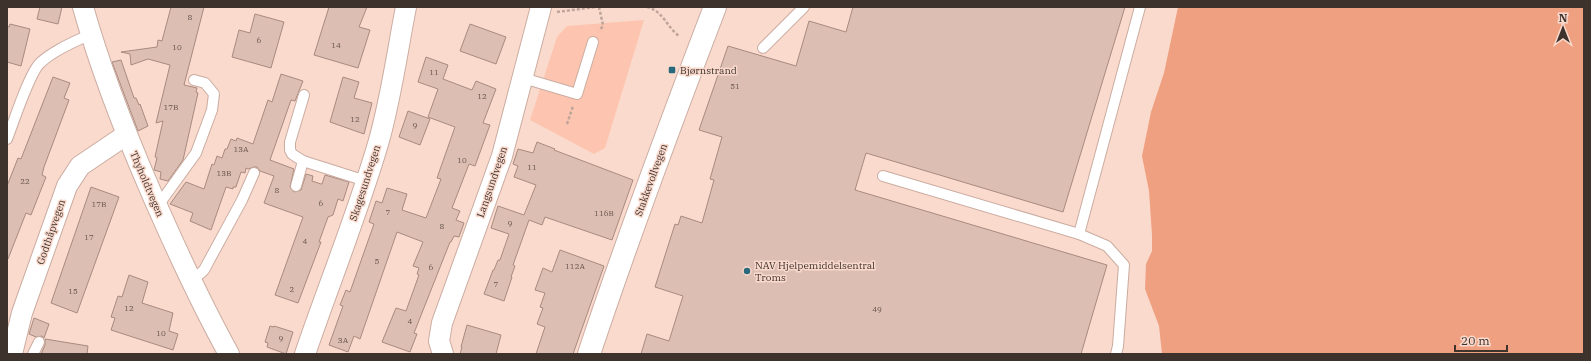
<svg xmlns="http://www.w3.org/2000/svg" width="1591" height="361" viewBox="0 0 1591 361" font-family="'IBM Plex Serif',serif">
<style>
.green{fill:#fdc5af}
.water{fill:#efa080}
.building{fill:#ddbeb2;stroke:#a88a7f}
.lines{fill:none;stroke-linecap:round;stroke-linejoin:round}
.service-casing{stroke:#cbaca1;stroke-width:12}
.minor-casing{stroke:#cbaca1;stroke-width:22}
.tertiary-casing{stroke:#cbaca1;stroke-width:24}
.path{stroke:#bfa59b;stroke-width:2.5;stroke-dasharray:3 2;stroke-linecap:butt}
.service{stroke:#fff;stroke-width:10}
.minor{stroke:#fff;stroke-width:20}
.tertiary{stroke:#fff;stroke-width:22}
.poi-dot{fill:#29697d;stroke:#fadacd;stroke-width:1.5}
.labels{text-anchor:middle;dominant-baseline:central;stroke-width:3;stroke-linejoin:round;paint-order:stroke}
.number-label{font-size:8px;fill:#66554e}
.poi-label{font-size:10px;fill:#3e322d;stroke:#fadacd;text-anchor:start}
.street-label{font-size:10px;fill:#3e322d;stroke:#fadacd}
</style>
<rect width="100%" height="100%" fill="#fadacd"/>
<path class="green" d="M644,20L605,148L594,154L530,120L557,37L567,26Z"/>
<path class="water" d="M1178,7H1584V354H1162L1159,326L1145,289L1146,264L1152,251V235L1149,191L1142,156L1151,112L1164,73Z"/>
<g class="building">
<path d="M40,7H62L58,24L37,19Z"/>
<path d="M171,7H204L184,85L197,88L196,92L198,93L183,160L168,181L160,179L161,172L154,170L157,158L155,157L163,121L156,123L170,65L148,59L131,65L130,54L121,52L157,47L158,40L162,41Z"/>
<path d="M329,7H367L359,27L370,30L358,68L314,55Z"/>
<path d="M853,7H1125L1063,212L866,153L855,190L1107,265L1081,354H641L647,334L669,341L683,296L655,287L675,224L678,225L681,216L702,223L714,180L710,179L722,137L699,130L728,46L796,66L809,21L846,32Z"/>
<path d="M255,14L284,22L271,68L232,57L239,30L250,33Z"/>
<path d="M10,24L30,29L21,66L7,62V26L9,27Z"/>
<path d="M470,24L506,37L496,64L460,51Z"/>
<path d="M426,57L448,65L443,79L472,90L476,81L496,89L483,123L490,125L483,144L475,166L469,164L452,208L460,211L456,220L464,223L459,237L454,236L451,242H450L414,333L417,334L410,352L382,342L396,308L406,311L419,275L417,274L419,268L413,266L423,242L397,232L360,339L354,336L348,352L329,345L343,306L340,305L346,290L350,292L374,224L369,222L376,201L382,203L387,188L407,194L402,210L426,218L441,179L437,178L455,127L428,117L438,89L418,82Z"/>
<path d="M121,60L134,98H136L139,105L140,104L148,126L138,131L112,62Z"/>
<path d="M281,74L303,81L295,101L291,100L270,160L294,169L290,187L294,192L301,190L306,174L313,176L312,181L321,184H322L325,175L349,182L343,201L338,199L333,215L328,217L319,242H321L298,303L275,295L303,217L264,203L274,176L260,171L257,167H254L248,169L246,168L245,173L241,172L236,187H233V189L226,187L211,230L190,221L193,213L170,204L186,182L204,189L212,164L214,165L217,156L222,158L225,149H227L231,139L236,141L237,138L253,144L268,100L272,102Z"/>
<path d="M53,77L70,83L64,98L69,100L44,167L42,175L46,177L31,215L26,213L8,259H7V186L18,158L21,159Z"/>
<path d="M343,77L359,82L354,98L372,103L364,134L330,122Z"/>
<path d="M408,111L430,119L420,145L399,137Z"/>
<path d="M537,142L555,149L554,150L633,180L612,240L545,217L542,225L529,220L513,265L515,266L511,277H512L504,301L484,294L493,270H494L498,260H500L509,234L491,228L498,206L524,215L536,185L514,177L518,166L513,164L518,149L533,153Z"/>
<path d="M91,187L119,197L77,313L51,303Z"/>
<path d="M560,250L604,266L573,354H536L545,327L537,324L543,308L540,307L545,293L535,290L543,268L552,272Z"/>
<path d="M129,275L148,282L142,303L173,313L169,331L178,334L173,350L111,330L115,318L111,317L118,296L122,297Z"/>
<path d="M34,318L49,324L44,338L42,336L36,337L29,334Z"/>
<path d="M467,325L501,335L496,354H460L462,347H461Z"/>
<path d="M270,326L274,327V326L293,332L286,354L267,347L268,343L265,342Z"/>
<path d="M45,339L88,346L87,354H41L45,345Z"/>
</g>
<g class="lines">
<g class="service-casing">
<g id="service">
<path d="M763,48L804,7"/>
<path d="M523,78L577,94L593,42"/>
<path d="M304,95L290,142V150L292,154L303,161L366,181"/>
<path d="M7,139C14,121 29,74 40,63C54,50 74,42 91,34"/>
<path d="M883,176L1079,234"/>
<path d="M296,186L303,161"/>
<path d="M157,207L196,153L212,110L214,94L205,83L194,80"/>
<path d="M192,281L204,270L242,200L254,173"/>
<path d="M33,354L39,342"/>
<path d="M1116,354L1118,346L1124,265L1107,246L1079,234L1140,7"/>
</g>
</g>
<g class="minor-casing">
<g id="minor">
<path d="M83,7C101,71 125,132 151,192C175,247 200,302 229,354"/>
<path d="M12,354L22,313L67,186L80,166L126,135"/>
<path d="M305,354C329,284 357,215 378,144C391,99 397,53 406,7"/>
<path d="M443,354L439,341L442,323L502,156L541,7"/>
</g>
</g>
<g class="tertiary-casing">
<path id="tertiary" d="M589,354C628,237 671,122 715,7"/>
</g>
<g class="path">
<path d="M599,7L603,25L600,31"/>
<path d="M647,7C662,10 667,27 679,36"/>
<path d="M557,12L595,7"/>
<path d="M567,124L573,106"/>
</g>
<use href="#service" class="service"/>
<use href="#minor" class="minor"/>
<use href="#tertiary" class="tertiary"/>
</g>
<g class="poi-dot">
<rect x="668" y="66" width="8" height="8" rx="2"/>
<circle cx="747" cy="271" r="4"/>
</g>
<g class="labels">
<g class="number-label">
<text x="190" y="17">8</text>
<text x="259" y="40">6</text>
<text x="336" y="45">14</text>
<text x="177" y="47">10</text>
<text x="434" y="72">11</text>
<text x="735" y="86">51</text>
<text x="482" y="96">12</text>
<text x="171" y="107">17B</text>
<text x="355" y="119">12</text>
<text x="415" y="125">9</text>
<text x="241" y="149">13A</text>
<text x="462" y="160">10</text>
<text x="532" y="167">11</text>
<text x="224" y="173">13B</text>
<text x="25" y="181">22</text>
<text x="277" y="190">8</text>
<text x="321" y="203">6</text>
<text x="99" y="204">17B</text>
<text x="388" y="212">7</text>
<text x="604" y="213">116B</text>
<text x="510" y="223">9</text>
<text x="442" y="226">8</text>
<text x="89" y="237">17</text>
<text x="305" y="241">4</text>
<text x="377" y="261">5</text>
<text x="575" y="266">112A</text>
<text x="431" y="267">6</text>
<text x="496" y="284">7</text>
<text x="292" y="289">2</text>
<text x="73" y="291">15</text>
<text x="129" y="308">12</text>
<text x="877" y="309">49</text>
<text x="410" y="321">4</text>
<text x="161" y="333">10</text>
<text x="281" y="338">9</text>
<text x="343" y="340">3A</text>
</g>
<g class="poi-label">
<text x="680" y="70">Bjørnstrand</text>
<text x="755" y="265">NAV Hjelpemiddelsentral<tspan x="755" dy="12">Troms</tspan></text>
</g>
<g class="street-label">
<text transform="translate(651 180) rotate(-70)">Stakkevollvegen</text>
<text transform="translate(492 182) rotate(-71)">Langsundvegen</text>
<text transform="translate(365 183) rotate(-72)">Skagesundvegen</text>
<text transform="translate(147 184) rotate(67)">Thyholdtvegen</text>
<text transform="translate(51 232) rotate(-71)">Godthåpvegen</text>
</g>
</g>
<rect width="1591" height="361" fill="none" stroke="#3e322d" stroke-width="16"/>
<g transform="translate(1563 28)" stroke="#fadacd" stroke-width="3" paint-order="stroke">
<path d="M0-3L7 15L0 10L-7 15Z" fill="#3e322d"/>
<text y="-6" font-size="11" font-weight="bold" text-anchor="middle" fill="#3e322d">N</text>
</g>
<path d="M1455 345v6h52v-6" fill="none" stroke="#3e322d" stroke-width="2"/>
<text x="1461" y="345" font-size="12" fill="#3e322d" stroke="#fadacd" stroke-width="3" paint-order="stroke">20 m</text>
</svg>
